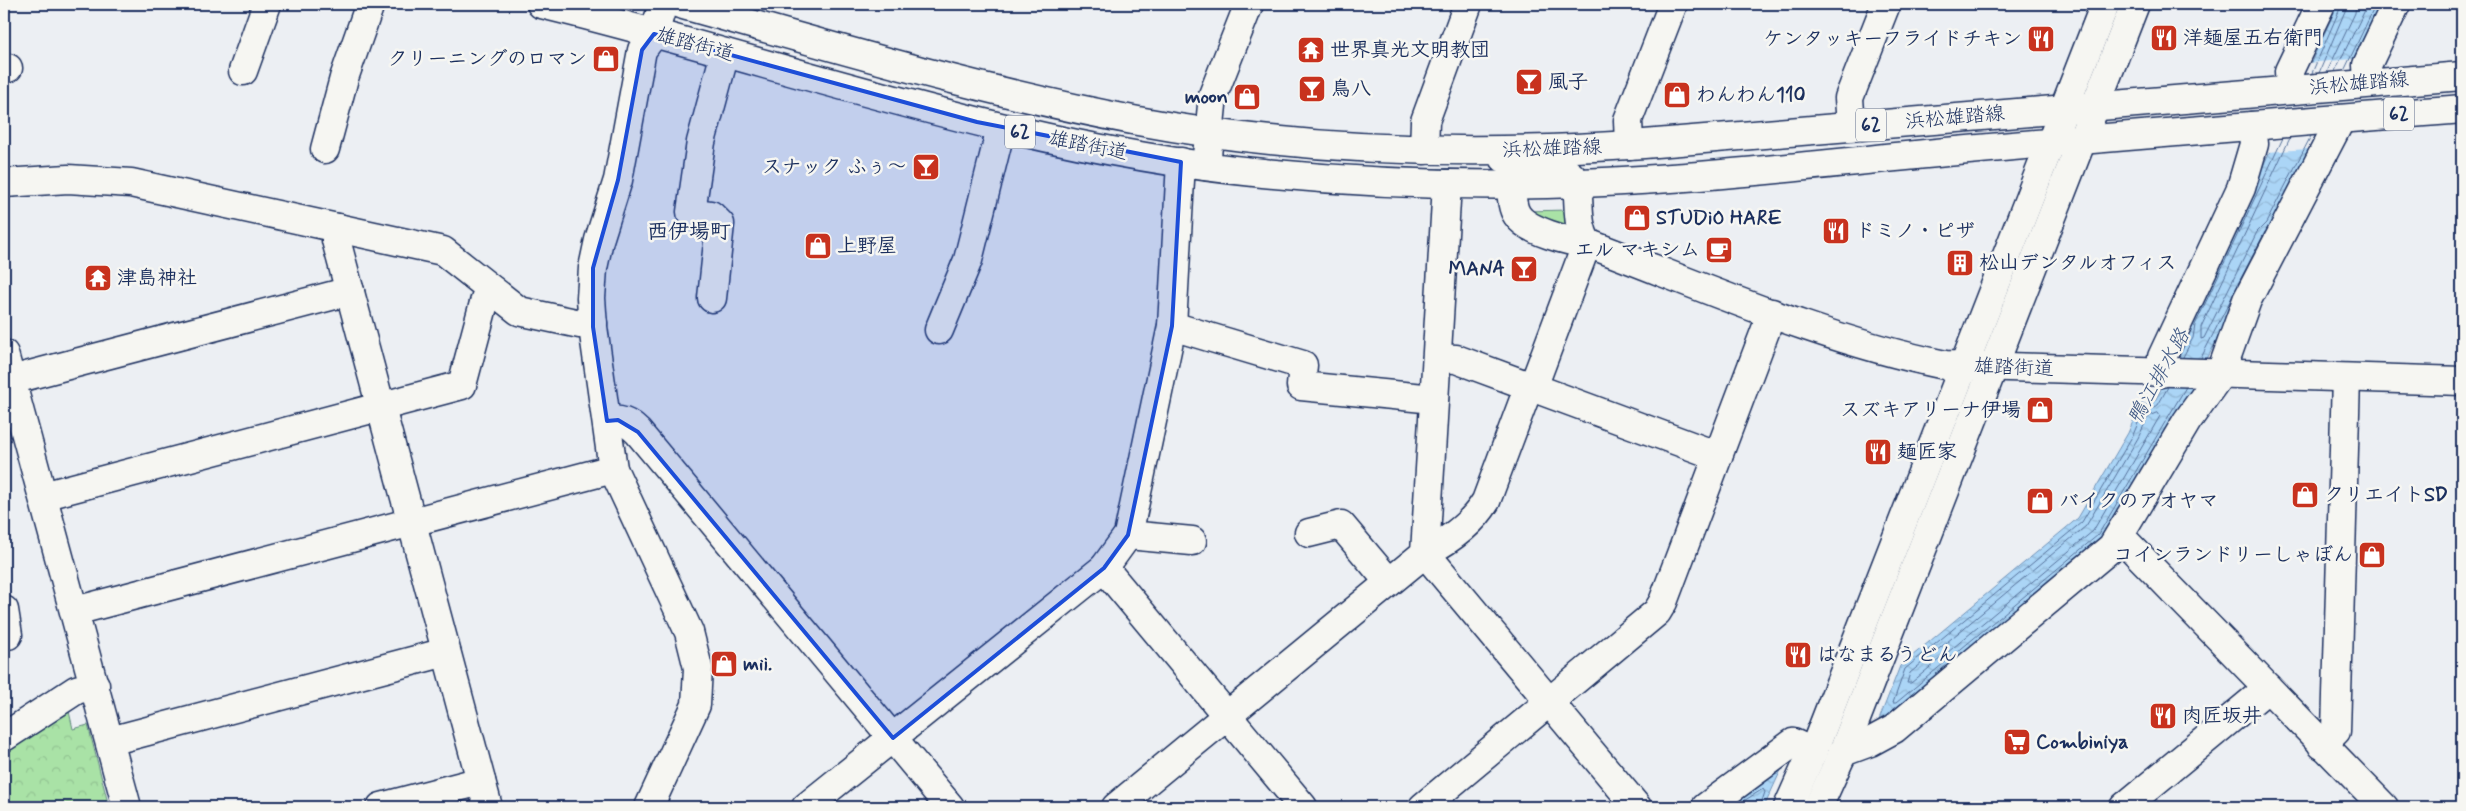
<svg xmlns="http://www.w3.org/2000/svg" width="2466" height="811" viewBox="0 0 2466 811" font-family="Mynerve,'Klee One',sans-serif">
<style>
.grass{fill:#a9e2a6;stroke:#628882}
.park{fill:url(#park-crowns);stroke:#628882}
.water{fill:url(#water-waves);stroke:#7193b9}
.pier{fill:#eceff3}
.lines{fill:none;stroke-linecap:round;stroke-linejoin:round}
.shore{stroke:#55719b;stroke-width:1}
.minor-casing{stroke:#1b2f5e;stroke-width:31}
.tertiary-casing{stroke:#1b2f5e;stroke-width:31}
.primary-casing{stroke:#1b2f5e;stroke-width:31}
.minor{stroke:#f6f6f2;stroke-width:28}
.tertiary{stroke:#f6f6f2;stroke-width:28}
.primary{stroke:#f6f6f2;stroke-width:28}
.marked{fill:#1d4ed8;fill-opacity:0.2;stroke:#1d4ed8;stroke-width:4;stroke-linejoin:round}
.labels{text-anchor:middle;dominant-baseline:central;stroke-width:5;stroke-linejoin:round;paint-order:stroke}
.shield{fill:#f6f6f2;stroke:#5d6b8a;stroke-width:1}
.shield-label{font-size:19px;font-weight:bold;fill:#1b2f5e}
.poi-label{font-size:20px;font-weight:bold;fill:#1b2f5e;stroke:#f6f6f2;text-anchor:start}
.street-label{font-size:20px;fill:#1b2f5e;stroke:#f6f6f2}
.neighbourhood-label{font-size:21px;font-weight:bold;fill:#1b2f5e;stroke:#f6f6f2}
.water-label{font-size:21px;font-style:italic;fill:#3f5884;stroke:#f6f6f2}
</style>
<defs>
<pattern id="park-crowns" width="20" height="18" patternUnits="userSpaceOnUse" patternTransform="scale(1.25)"><rect width="20" height="18" fill="#a9e2a6"/><path d="M2 6a3 3 0 1 1 6 0M12 15a3 3 0 1 1 6 0" fill="none" stroke="#91c291"/></pattern>
<pattern id="water-waves" width="16" height="10" patternUnits="userSpaceOnUse" patternTransform="scale(1.25)"><rect width="16" height="10" fill="#abd5f6"/><path d="M0 5q4-4 8 0t8 0" fill="none" stroke="#93b7d5"/></pattern>
</defs>
<rect width="100%" height="100%" fill="#eceff3"/>
<filter id="ink" filterUnits="userSpaceOnUse"><feTurbulence type="fractalNoise" baseFrequency=".02" numOctaves="2"/><feDisplacementMap in="SourceGraphic" scale="10" xChannelSelector="R" yChannelSelector="G"/><feConvolveMatrix kernelMatrix="1 2 1 2 8 2 1 2 1" color-interpolation-filters="sRGB"/></filter>
<g filter="url(#ink)">
<path class="grass" d="M1567,210L1568,228L1527,211Z"/>
<path class="park" d="M68,707L73,729L88,725L109,807H4V749Z"/>
<g class="water">
<path d="M2338,4H2389L2188,396L2175,413L2108,529L2102,538L1877,725L1900,666L2078,518L2128,433L2141,403L2147,405L2155,401L2188,336L2190,324Z"/>
<path d="M1781,770L1764,807H1725Z"/>
</g>
<path class="pier" d="M2364,58L2321,148L2268,152L2308,63Z"/>
<g class="lines">
<g class="shore">
<path d="M2335,71L2368,4"/>
<path d="M2344,71L2376,4"/>
<path d="M2327,72L2355,13L2356,4"/>
<path d="M2312,73L2342,4"/>
<path d="M2319,73L2348,4"/>
<path d="M2290,138L2201,327V339L2204,338L2257,232L2266,223L2311,136"/>
<path d="M2238,284L2265,232"/>
<path d="M2183,357L2193,338L2195,325L2283,138"/>
<path d="M2201,358L2233,295"/>
<path d="M2168,387L2158,405L2143,411L2133,435L2082,522L1905,669L1893,703H1896L2098,535L2186,387"/>
<path d="M2158,413L2160,416L2093,531L1911,683H1907L1910,673L2086,526L2138,438L2148,417Z"/>
<path d="M1734,807L1763,789L1765,792L1760,807"/>
</g>
<g class="minor-casing">
<g id="minor">
<path d="M4,67L8,68"/>
<path d="M243,71L267,4"/>
<path d="M2368,83L2367,65L2396,4"/>
<path d="M2290,90L2289,71L2321,4"/>
<path d="M1851,126L1849,98L1886,4"/>
<path d="M325,149L344,78L370,4"/>
<path d="M1424,150L1425,121L1468,4"/>
<path d="M1504,158C1522,160 1573,163 1577,186C1580,208 1576,222 1587,243"/>
<path d="M4,183L68,179L131,183L443,251L519,311L580,324L593,323"/>
<path d="M1447,184L1425,553L1637,807"/>
<path d="M1511,185C1512,194 1511,206 1517,215C1527,231 1569,242 1587,243"/>
<path d="M339,228L336,240L488,807"/>
<path d="M712,298L720,224L711,215L691,212L701,142L725,53"/>
<path d="M1172,326L1303,365L1301,386L1434,399"/>
<path d="M939,330L968,260L1001,128"/>
<path d="M1437,358L1456,359L1718,456"/>
<path d="M2161,373L2162,357L2241,188L2254,144L2252,126"/>
<path d="M11,380L350,291"/>
<path d="M1533,387L1587,243"/>
<path d="M607,421C621,419 628,422 638,432L950,807"/>
<path d="M43,496L462,385L485,299L492,290"/>
<path d="M1309,533L1341,525L1389,582"/>
<path d="M1128,535L1192,541"/>
<path d="M2120,536L2384,807"/>
<path d="M1104,568L1303,807"/>
<path d="M4,610L8,635"/>
<path d="M75,611L613,469"/>
<path d="M4,737L76,690L95,685"/>
<path d="M110,741L446,652"/>
<path d="M2322,745L2336,731L2346,378"/>
<path d="M1843,752L1870,742L1894,729L2112,547L2187,421L2220,375L2247,300L2341,119"/>
<path d="M381,807L481,781"/>
<path d="M649,807L696,705L698,668L689,632L613,469L593,327L591,298L593,268L599,240L618,180L642,50L654,34"/>
<path d="M806,807L1104,568L1128,535L1172,326L1181,162"/>
<path d="M1116,807L1425,553C1448,541 1473,523 1486,501L1529,386"/>
<path d="M1423,807L1657,612L1663,602L1772,313"/>
<path d="M1706,807L1793,743L1813,752"/>
<path d="M2124,807L2268,688"/>
</g>
</g>
<g class="tertiary-casing">
<g id="tertiary">
<path d="M654,34L663,4"/>
<path d="M1629,145L1628,120L1673,4"/>
<path d="M1206,166L1213,95L1249,4"/>
<path d="M1587,243C1704,287 1822,340 1945,365L2462,381"/>
<path d="M4,354L127,807"/>
<path d="M1788,807L1817,742L2105,4"/>
<path d="M1818,807L1843,752L2135,4"/>
</g>
</g>
<g class="primary-casing">
<g id="primary">
<path d="M541,4C781,62 1016,149 1263,173C1367,183 1472,187 1576,183C1699,179 1823,164 1946,152C2118,136 2290,123 2462,109"/>
<path d="M680,4C831,46 983,92 1138,121C1304,152 1475,156 1644,144L2462,76"/>
</g>
</g>
<use href="#minor" class="minor"/>
<use href="#tertiary" class="tertiary"/>
<use href="#primary" class="primary"/>
</g>
</g>
<path class="marked" d="M654,34L977,122L1181,162L1172,326L1128,535L1104,568L893,738L638,432L618,420L607,421L593,327V268L618,180L642,50Z"/>
<defs>
<g id="restaurant-square" transform="scale(1.4375)"><rect x="-9" y="-9" width="18" height="18" rx="4" fill="#c8321e" stroke="#f6f6f2"/><path d="M-5-6h1v4h1v-4h1v4h1v-4h1v5L-1.5 .5V6h-2V.5L-5-1ZM5-6V6H3V1.5H1.5Q1.5-4 5-6Z" fill="#fff"/></g>
<g id="temple-square" transform="scale(1.4375)"><rect x="-9" y="-9" width="18" height="18" rx="4" fill="#c8321e" stroke="#f6f6f2"/><path d="M0-6L5-2H3V0L6.5 2.5H4V6H1.5V3h-3V6H-4V2.5H-6.5L-3 0V-2H-5Z" fill="#fff"/></g>
<g id="shop-square" transform="scale(1.4375)"><rect x="-9" y="-9" width="18" height="18" rx="4" fill="#c8321e" stroke="#f6f6f2"/><path d="M-5-2.5h2.3a2.7 3.5 0 0 1 5.4 0H5L5.5 6h-11ZM-1.5-2.5h3a1.5 2.3 0 0 0-3 0Z" fill="#fff"/></g>
<g id="bar-square" transform="scale(1.4375)"><rect x="-9" y="-9" width="18" height="18" rx="4" fill="#c8321e" stroke="#f6f6f2"/><path d="M-6-5H6L.8 .8V4.5H3.5V6h-7V4.5H-.8V.8Z" fill="#fff"/></g>
<g id="cafe-square" transform="scale(1.4375)"><rect x="-9" y="-9" width="18" height="18" rx="4" fill="#c8321e" stroke="#f6f6f2"/><path d="M-5.5-4.5H6V0H3Q3 3.5 0 3.5H-2.5Q-5.5 3.5-5.5 0ZM3-3.2v2h1.7v-2ZM-6 4.5H4V6H-6Z" fill="#fff"/></g>
<g id="building-square" transform="scale(1.4375)"><rect x="-9" y="-9" width="18" height="18" rx="4" fill="#c8321e" stroke="#f6f6f2"/><path d="M-4-6H4V6H1V3H-1V6H-4ZM-2.5-4.3h1.7v1.8h-1.7ZM.8-4.3h1.7v1.8H.8ZM-2.5-1h1.7V.8h-1.7ZM.8-1h1.7V.8H.8Z" fill="#fff"/></g>
<g id="supermarket-square" transform="scale(1.4375)"><rect x="-9" y="-9" width="18" height="18" rx="4" fill="#c8321e" stroke="#f6f6f2"/><path d="M-6-5.5h2.5l.6 2H6L4.5 2H-2.5L-4.4-4H-6ZM-1.5 3.2a1.3 1.3 0 1 0 .1 0ZM3 3.2a1.3 1.3 0 1 0 .1 0Z" fill="#fff"/></g>
</defs>
<g fill-rule="evenodd">
<use href="#restaurant-square" x="2164" y="38"/>
<use href="#restaurant-square" x="2041" y="39"/>
<use href="#temple-square" x="1311" y="50"/>
<use href="#shop-square" x="606" y="59"/>
<use href="#bar-square" x="1529" y="82"/>
<use href="#bar-square" x="1312" y="89"/>
<use href="#shop-square" x="1677" y="95"/>
<use href="#shop-square" x="1247" y="97"/>
<use href="#bar-square" x="926" y="167"/>
<use href="#shop-square" x="1637" y="218"/>
<use href="#restaurant-square" x="1836" y="231"/>
<use href="#shop-square" x="818" y="246"/>
<use href="#cafe-square" x="1719" y="250"/>
<use href="#building-square" x="1960" y="263"/>
<use href="#bar-square" x="1524" y="269"/>
<use href="#temple-square" x="98" y="278"/>
<use href="#shop-square" x="2040" y="410"/>
<use href="#restaurant-square" x="1878" y="452"/>
<use href="#shop-square" x="2305" y="495"/>
<use href="#shop-square" x="2040" y="501"/>
<use href="#shop-square" x="2372" y="555"/>
<use href="#restaurant-square" x="1798" y="655"/>
<use href="#shop-square" x="724" y="664"/>
<use href="#restaurant-square" x="2163" y="716"/>
<use href="#supermarket-square" x="2017" y="742"/>
</g>
<g class="labels">
<g class="shield">
<rect x="2384" y="97.5" width="30" height="33" rx="4"/>
<rect x="1856" y="108.5" width="30" height="33" rx="4"/>
<rect x="1005" y="115.5" width="30" height="33" rx="4"/>
</g>
<g class="shield-label">
<text x="2399" y="114">62</text>
<text x="1871" y="125">62</text>
<text x="1020" y="132">62</text>
</g>
<g class="poi-label">
<text x="2183" y="38">洋麺屋五右衛門</text>
<text x="2022" y="39" text-anchor="end">ケンタッキーフライドチキン</text>
<text x="1330" y="50">世界真光文明教団</text>
<text x="587" y="59" text-anchor="end">クリーニングのロマン</text>
<text x="1548" y="82">風子</text>
<text x="1331" y="89">鳥八</text>
<text x="1696" y="95">わんわん110</text>
<text x="1228" y="97" text-anchor="end">moon</text>
<text x="907" y="167" text-anchor="end">スナック ふぅ～</text>
<text x="1656" y="218">STUDiO HARE</text>
<text x="1855" y="231">ドミノ・ピザ</text>
<text x="837" y="246">上野屋</text>
<text x="1700" y="250" text-anchor="end">エル マキシム</text>
<text x="1979" y="263">松山デンタルオフィス</text>
<text x="1505" y="269" text-anchor="end">MANA</text>
<text x="117" y="278">津島神社</text>
<text x="2021" y="410" text-anchor="end">スズキアリーナ伊場</text>
<text x="1897" y="452">麺匠家</text>
<text x="2324" y="495">クリエイトSD</text>
<text x="2059" y="501">バイクのアオヤマ</text>
<text x="2353" y="555" text-anchor="end">コインランドリーしゃぼん</text>
<text x="1817" y="655">はなまるうどん</text>
<text x="743" y="664">mii.</text>
<text x="2182" y="716">肉匠坂井</text>
<text x="2036" y="742">Combiniya</text>
</g>
<g class="street-label">
<text transform="translate(695 45) rotate(15)">雄踏街道</text>
<text transform="translate(2359 84) rotate(-5)">浜松雄踏線</text>
<text transform="translate(1955 118) rotate(-5)">浜松雄踏線</text>
<text transform="translate(1088 146) rotate(11)">雄踏街道</text>
<text transform="translate(1552 149) rotate(-2)">浜松雄踏線</text>
<text transform="translate(2014 368) rotate(2)">雄踏街道</text>
</g>
<g class="neighbourhood-label">
<text x="689" y="232">西伊場町</text>
</g>
<g class="water-label">
<text transform="translate(2159 377) rotate(-61)">鴨江排水路</text>
</g>
</g>
<rect width="2466" height="811" fill="none" stroke="#f6f6f2" stroke-width="20"/>
<rect x="10" y="10" width="2446" height="791" fill="none" stroke="#1b2f5e" stroke-width="2" filter="url(#ink)"/>
</svg>
